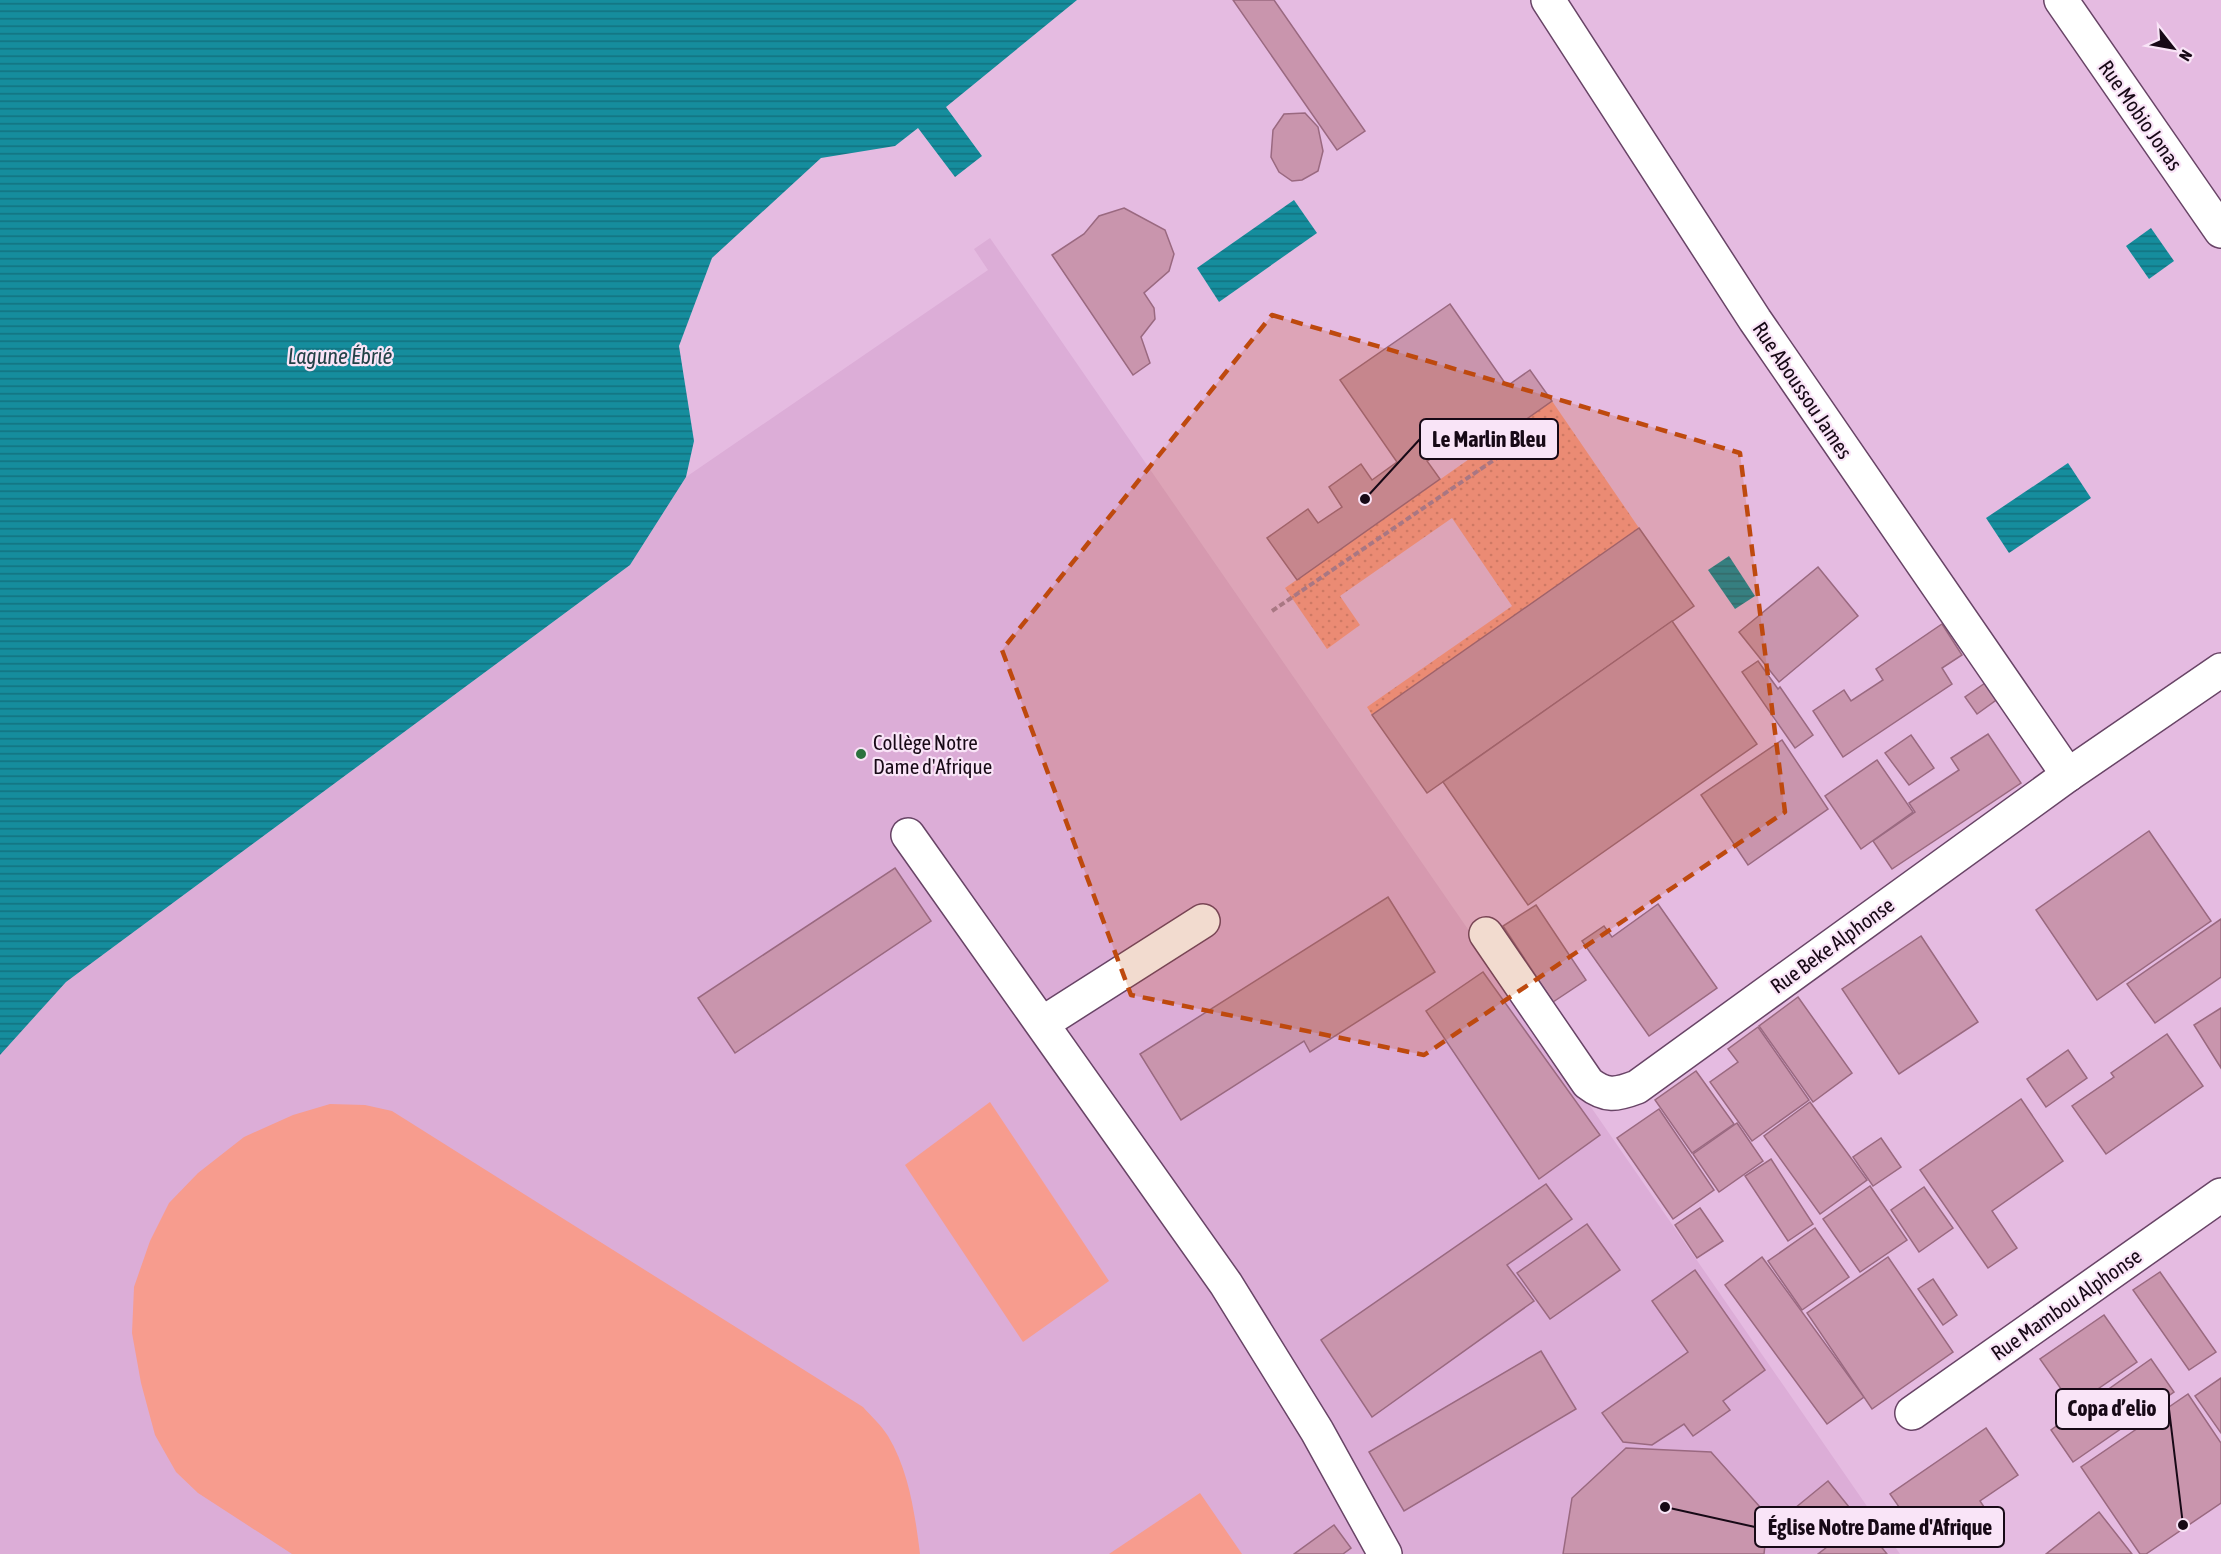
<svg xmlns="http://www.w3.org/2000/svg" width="2221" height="1554" viewBox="0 0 2221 1554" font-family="'Asap Condensed',sans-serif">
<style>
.built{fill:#dcadd7}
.park{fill:url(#park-dots)}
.pitch{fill:#f79c8e}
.water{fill:url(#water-rules)}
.building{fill:#c995ad;stroke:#9a6980;stroke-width:1.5}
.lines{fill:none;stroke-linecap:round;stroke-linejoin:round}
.minor-casing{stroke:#684466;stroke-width:36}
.path{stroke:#a483a1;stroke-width:4;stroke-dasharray:6 3;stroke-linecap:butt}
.minor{stroke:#fff;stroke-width:33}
.marked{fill:#be490e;fill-opacity:0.2;stroke:#be490e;stroke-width:4.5;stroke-dasharray:12 8;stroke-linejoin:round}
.poi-dot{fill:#2b723e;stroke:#f9e4f7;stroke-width:2}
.labels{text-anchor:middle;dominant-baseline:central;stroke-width:4.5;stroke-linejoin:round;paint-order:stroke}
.street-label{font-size:21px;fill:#170916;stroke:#f9e4f7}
.poi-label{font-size:21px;fill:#170916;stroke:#f9e4f7;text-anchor:start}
.water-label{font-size:22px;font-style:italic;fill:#224247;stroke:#f9e4f7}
.leader{fill:none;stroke:#170916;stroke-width:2}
.callout-dot{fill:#170916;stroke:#f9e4f7;stroke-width:2}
.callout{fill:#f9e4f7;stroke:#170916;stroke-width:2}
.callout-label{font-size:22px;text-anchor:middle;font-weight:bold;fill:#170916}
</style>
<defs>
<pattern id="park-dots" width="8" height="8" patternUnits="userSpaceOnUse" patternTransform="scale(1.5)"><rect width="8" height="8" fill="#f79c8e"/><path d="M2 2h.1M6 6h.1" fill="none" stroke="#d3857a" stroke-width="1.8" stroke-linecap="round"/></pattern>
<pattern id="water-rules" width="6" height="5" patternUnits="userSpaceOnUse" patternTransform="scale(1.5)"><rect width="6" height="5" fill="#158d9d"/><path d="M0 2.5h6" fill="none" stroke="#12717f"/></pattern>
</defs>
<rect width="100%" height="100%" fill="#e5bbe1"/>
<path class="built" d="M990,238L1900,1554H0V1055L66,982L630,565L686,477L988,270L974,249Z"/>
<path class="park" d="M1552,401L1639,528L1372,715L1367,707L1512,606L1452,518L1340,596L1360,625L1327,649L1285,588Z"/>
<g class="pitch">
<path d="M990,1102L1109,1281L1023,1342L905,1165Z"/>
<path d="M330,1104L365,1105L392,1111L863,1407C871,1416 881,1425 888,1436C909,1471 915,1514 920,1554H292L198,1493L176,1472L155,1435L141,1383L132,1333L134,1287L150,1241L169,1203L198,1173L244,1137L293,1115Z"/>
<path d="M1200,1493L1242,1554H1109Z"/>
</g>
<g class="water">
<path d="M0,0H1077L946,107L982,156L955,177L918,128L895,146L821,158L712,258L679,346L694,441L686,477L630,565L66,982L0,1055Z"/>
<path d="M1294,200L1317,233L1219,302L1197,268Z"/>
<path d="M2151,228L2174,261L2149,279L2126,246Z"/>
<path d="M2068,463L2091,498L2009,553L1986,518Z"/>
<path d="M1729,556L1755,596L1735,609L1708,570Z"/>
</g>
<g class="building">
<path d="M1233,0H1274L1365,131L1337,150Z"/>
<path d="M1305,113L1318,127L1323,151L1318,171L1302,180L1292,181L1279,172L1271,157L1273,130L1284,114Z"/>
<path d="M1124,208L1165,230L1174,254L1169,271L1144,293L1154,308L1155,319L1141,337L1150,363L1133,375L1052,255L1084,234L1099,216Z"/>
<path d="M1450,304L1507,386L1530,370L1552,401L1493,443L1487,435L1458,456L1450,446L1427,461L1440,479L1297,580L1267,538L1308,509L1318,523L1342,507L1329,487L1361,464L1372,480L1397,462L1340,380Z"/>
<path d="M1639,528L1694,606L1427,793L1372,715Z"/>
<path d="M1818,567L1858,616L1779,682L1739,632Z"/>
<path d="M1672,621L1757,744L1528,905L1443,782Z"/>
<path d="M1942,624L1962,655L1942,668L1952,684L1843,757L1813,711L1844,690L1851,701L1883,680L1876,669Z"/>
<path d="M1758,661L1778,689L1780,687L1813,735L1795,748L1742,672Z"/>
<path d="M1988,681L1999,698L1977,714L1965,697Z"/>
<path d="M1988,734L2021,783L1892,869L1873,841L1915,812L1909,803L1959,770L1951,758Z"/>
<path d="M1911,735L1934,768L1909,785L1885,753Z"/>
<path d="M1782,740L1828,809L1748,865L1701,795Z"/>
<path d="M1877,760L1913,812L1861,849L1825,796Z"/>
<path d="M2149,831L2211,921L2097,1000L2036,910Z"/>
<path d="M895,868L931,921L735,1053L698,998Z"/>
<path d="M1388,897L1435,972L1310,1052L1304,1041L1181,1120L1140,1054Z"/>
<path d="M1658,904L1717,988L1649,1036L1582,941L1604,926L1612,937Z"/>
<path d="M1536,905L1586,980L1553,1002L1503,926Z"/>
<path d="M2221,919V977L2155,1023L2127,984Z"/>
<path d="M1921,936L1978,1022L1899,1074L1842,989Z"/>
<path d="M1483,972L1600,1135L1539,1179L1426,1011Z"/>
<path d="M1798,997L1852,1073L1813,1102L1759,1026Z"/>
<path d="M2221,1008V1068L2194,1025Z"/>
<path d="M1758,1027L1809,1100L1752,1141L1710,1082L1738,1062L1728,1049Z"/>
<path d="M2167,1034L2203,1086L2106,1154L2072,1106L2114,1077L2111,1073Z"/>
<path d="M2068,1050L2087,1078L2046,1107L2027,1079Z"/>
<path d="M1696,1071L1734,1124L1692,1153L1655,1100Z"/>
<path d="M2021,1099L2063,1161L1992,1211L2017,1248L1988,1268L1920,1170Z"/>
<path d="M1810,1102L1867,1180L1820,1214L1764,1136Z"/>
<path d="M1659,1109L1714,1190L1673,1219L1617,1138Z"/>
<path d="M1737,1123L1763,1161L1719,1192L1693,1154Z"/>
<path d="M1881,1138L1901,1167L1873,1186L1853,1157Z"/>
<path d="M1771,1159L1813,1224L1788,1241L1745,1176Z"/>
<path d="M1546,1184L1572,1219L1507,1265L1534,1301L1372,1417L1321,1340Z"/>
<path d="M1870,1186L1907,1240L1860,1272L1823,1219Z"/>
<path d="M1924,1187L1953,1228L1919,1252L1891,1210Z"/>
<path d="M1700,1208L1723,1241L1697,1258L1675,1225Z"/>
<path d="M1587,1224L1620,1270L1550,1319L1517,1273Z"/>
<path d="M1815,1228L1849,1277L1802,1310L1768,1261Z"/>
<path d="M1762,1257L1864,1397L1827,1424L1725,1285Z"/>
<path d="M1888,1257L1953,1352L1872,1409L1807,1313Z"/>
<path d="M1695,1270L1765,1370L1723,1401L1730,1410L1693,1436L1684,1424L1652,1445L1623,1442L1602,1413L1688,1352L1652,1301Z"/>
<path d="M2160,1272L2216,1352L2189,1370L2133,1290Z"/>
<path d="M1933,1279L1957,1315L1943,1325L1918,1289Z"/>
<path d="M2104,1315L2137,1362L2073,1406L2040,1359Z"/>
<path d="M1541,1351L1576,1409L1404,1511L1369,1452Z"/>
<path d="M2151,1359L2174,1392L2073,1462L2051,1430Z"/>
<path d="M2221,1378V1433L2195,1396Z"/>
<path d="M2188,1394L2221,1443V1503L2146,1554H2140L2081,1467Z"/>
<path d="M1986,1428L2018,1475L1980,1501L1992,1519L1973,1532L1961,1514L1922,1540L1890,1494Z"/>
<path d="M1626,1448L1711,1452L1768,1516L1764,1554H1563L1572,1498Z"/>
<path d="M1828,1481L1887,1554H1818L1827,1547L1795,1508Z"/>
<path d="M2099,1512L2132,1554H2046Z"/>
<path d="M1334,1525L1351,1548L1343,1554H1294Z"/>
</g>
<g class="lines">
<g class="minor-casing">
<g id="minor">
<path d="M1548,0L1755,320L2068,775"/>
<path d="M2061,0L2221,231"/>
<path d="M908,835L1226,1284L1317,1431L1385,1554"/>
<path d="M1486,934L1588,1083C1606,1097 1616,1095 1637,1087L2068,775L2221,670"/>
<path d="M1043,1023L1203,921"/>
<path d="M1912,1413L2221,1195"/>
</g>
</g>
<path class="path" d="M1272,611L1544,426"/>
<use href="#minor" class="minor"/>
</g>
<path class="marked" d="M1272,315L1740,453L1785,812L1424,1055L1131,995L1002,650Z"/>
<circle class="poi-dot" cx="861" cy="754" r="6"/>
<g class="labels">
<g class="street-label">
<text transform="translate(2141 115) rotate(55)">Rue Mobio Jonas</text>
<text transform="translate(1803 390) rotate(56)">Rue Aboussou James</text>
<text transform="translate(1832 945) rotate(-36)">Rue Beke Alphonse</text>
<text transform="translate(2066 1304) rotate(-35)">Rue Mambou Alphonse</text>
</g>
<g class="poi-label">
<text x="873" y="742">Collège Notre<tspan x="873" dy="24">Dame d'Afrique</tspan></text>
</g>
<g class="water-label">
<text x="340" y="356">Lagune Ébrié</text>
</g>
</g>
<path class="leader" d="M1365 499L1420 439M2183 1525L2169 1409M1665 1507L1755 1527"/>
<g class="callout-dot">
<circle cx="1365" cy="499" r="6"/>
<circle cx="2183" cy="1525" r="6"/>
<circle cx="1665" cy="1507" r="6"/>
</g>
<g class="callout">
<rect x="1420" y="419" width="138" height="40" rx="6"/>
<rect x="2056" y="1389" width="113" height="40" rx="6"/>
<rect x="1755" y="1507" width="249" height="40" rx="6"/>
</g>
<g class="callout-label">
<text x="1489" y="447">Le Marlin Bleu</text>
<text x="2112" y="1416">Copa d’elio</text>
<text x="1880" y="1535">Église Notre Dame d'Afrique</text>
</g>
<g transform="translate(2173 48) rotate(121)" stroke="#f9e4f7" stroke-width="4.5" paint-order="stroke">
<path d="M0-4.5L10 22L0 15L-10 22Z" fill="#170916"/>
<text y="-9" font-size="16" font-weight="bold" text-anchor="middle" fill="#170916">N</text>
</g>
</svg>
